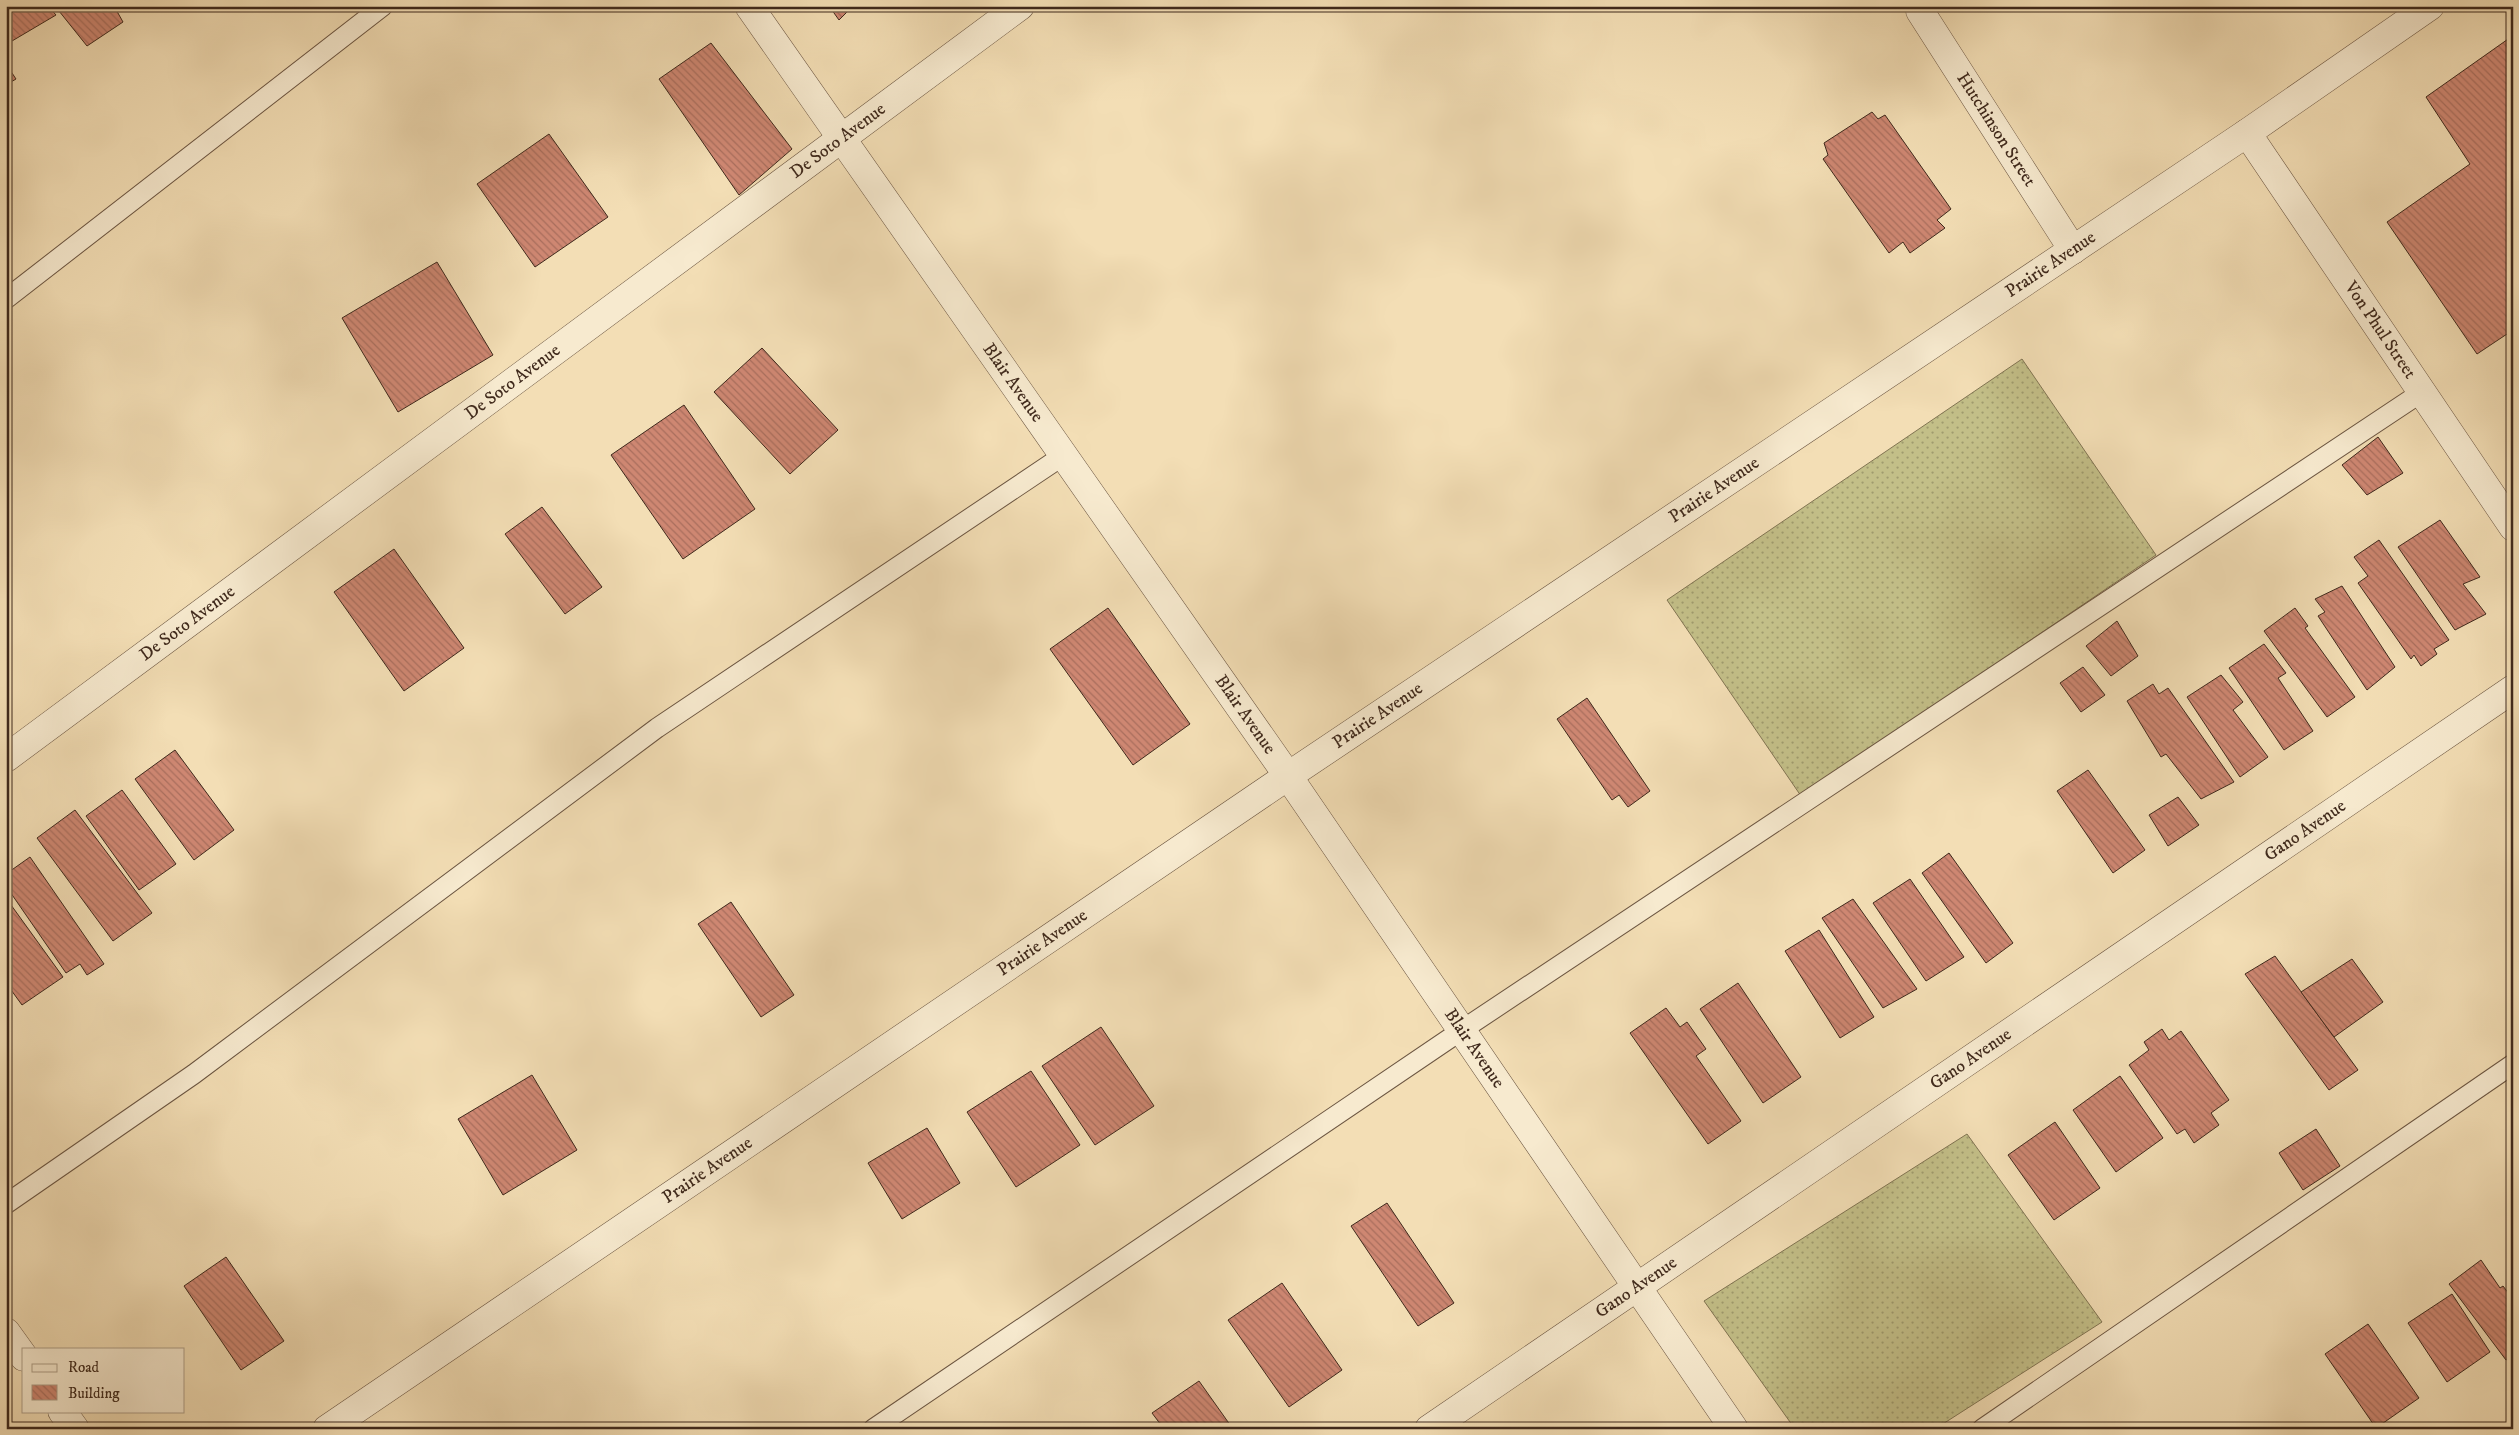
<svg xmlns="http://www.w3.org/2000/svg" width="2519" height="1435" viewBox="0 0 2519 1435" font-family="'IM FELL DW Pica',serif">
<style>
.grass{fill:url(#grass-dots);stroke:#817452}
.building{fill:url(#building-back-hatch);stroke:#3f291c}
.lines{fill:none;stroke-linecap:round;stroke-linejoin:round}
.service-casing{stroke:#6c5642;stroke-width:21}
.minor-casing{stroke:#6c5642;stroke-width:29}
.tertiary-casing{stroke:#6c5642;stroke-width:29}
.service{stroke:#f7eacf;stroke-width:19}
.minor{stroke:#f7eacf;stroke-width:28}
.tertiary{stroke:#f7eacf;stroke-width:28}
.labels{text-anchor:middle;dominant-baseline:central;stroke-width:5;stroke-linejoin:round;paint-order:stroke}
.street-label{font-size:18px;fill:#3f291c;stroke:#f7eacf}
</style>
<defs>
<pattern id="grass-dots" width="8" height="8" patternUnits="userSpaceOnUse" patternTransform="scale(1.25)"><rect width="8" height="8" fill="#c3bf88"/><path d="M2 2h.1M6 6h.1" fill="none" stroke="#a09b6e" stroke-width="1.8" stroke-linecap="round"/></pattern>
<pattern id="building-back-hatch" width="6" height="6" patternUnits="userSpaceOnUse" patternTransform="scale(1.25)"><rect width="6" height="6" fill="#ce8772"/><path d="M-1 5l2 2M0 0l6 6M5-1l2 2" fill="none" stroke="#a96e5d"/></pattern>
</defs>
<rect width="100%" height="100%" fill="#f3deb5"/>
<filter id="stains"><feTurbulence type="fractalNoise" baseFrequency=".004" numOctaves="4"/><feColorMatrix values="0 0 0 0 .2 0 0 0 0 .09 0 0 0 0 .02 0 0 0 .5 -.17"/></filter>
<radialGradient id="worn" r=".72"><stop offset=".6" stop-color="#630" stop-opacity="0"/><stop offset="1" stop-color="#630" stop-opacity=".3"/></radialGradient>
<g class="grass">
<path d="M2022,359L2156,555L1801,796L1667,600Z"/>
<path d="M1967,1134L2102,1322L1935,1429H1795L1704,1301Z"/>
</g>
<g class="building">
<path d="M6,6H48L56,15L12,41L6,32Z"/>
<path d="M55,6H114L123,22L87,46Z"/>
<path d="M829,6H853L839,20Z"/>
<path d="M2511,37L2513,330L2477,354L2387,222L2470,164L2426,97Z"/>
<path d="M711,43L792,149L739,195L659,79Z"/>
<path d="M6,64L16,79L6,85Z"/>
<path d="M1872,112L1878,119L1885,115L1951,209L1937,220L1945,228L1910,253L1903,242L1889,253L1823,159L1828,155L1824,143Z"/>
<path d="M549,134L608,217L535,267L477,184Z"/>
<path d="M437,262L493,355L398,412L342,318Z"/>
<path d="M762,348L838,430L790,474L714,392Z"/>
<path d="M684,405L755,509L683,559L611,455Z"/>
<path d="M2378,437L2403,473L2367,495L2342,465Z"/>
<path d="M542,507L602,587L565,614L505,534Z"/>
<path d="M2440,520L2480,577L2463,584L2486,614L2455,630L2398,547Z"/>
<path d="M2379,540L2449,640L2434,649L2437,654L2421,666L2414,655L2411,659L2358,583L2368,576L2354,557Z"/>
<path d="M394,549L464,648L404,691L334,592Z"/>
<path d="M2342,586L2395,667L2367,690L2318,616L2325,612L2315,599Z"/>
<path d="M1108,608L1190,724L1133,765L1050,649Z"/>
<path d="M2295,608L2308,626L2305,628L2355,697L2327,717L2264,631Z"/>
<path d="M2117,621L2138,656L2111,676L2086,646Z"/>
<path d="M2264,644L2286,673L2278,678L2313,731L2284,750L2229,668Z"/>
<path d="M2083,667L2105,695L2081,712L2060,683Z"/>
<path d="M2221,675L2243,702L2233,710L2268,757L2240,777L2187,697Z"/>
<path d="M2153,684L2159,694L2168,688L2234,782L2201,799L2166,754L2161,757L2127,701Z"/>
<path d="M1587,698L1650,791L1628,807L1619,795L1612,800L1557,719Z"/>
<path d="M175,750L234,830L194,860L135,779Z"/>
<path d="M2088,770L2145,850L2113,873L2057,791Z"/>
<path d="M122,790L176,864L139,890L86,816Z"/>
<path d="M2178,797L2199,825L2168,846L2149,815Z"/>
<path d="M75,810L152,913L113,941L37,838Z"/>
<path d="M1949,853L2013,943L1986,963L1922,873Z"/>
<path d="M30,857L104,964L87,975L80,964L66,973L6,886V874Z"/>
<path d="M1910,879L1964,957L1926,981L1873,903Z"/>
<path d="M6,898L63,977L22,1005L6,983Z"/>
<path d="M1853,899L1917,989L1883,1008L1822,918Z"/>
<path d="M731,902L794,995L761,1017L698,924Z"/>
<path d="M1819,930L1874,1017L1840,1038L1785,951Z"/>
<path d="M2275,956L2358,1070L2329,1090L2245,974Z"/>
<path d="M2352,959L2383,1002L2334,1037L2301,992Z"/>
<path d="M1738,983L1801,1077L1763,1103L1700,1009Z"/>
<path d="M1666,1008L1680,1027L1687,1022L1706,1049L1696,1056L1741,1121L1708,1144L1630,1033Z"/>
<path d="M1101,1027L1154,1106L1095,1145L1042,1066Z"/>
<path d="M2162,1029L2169,1040L2181,1031L2229,1100L2211,1113L2219,1125L2194,1143L2185,1129L2177,1134L2129,1065L2149,1050L2144,1042Z"/>
<path d="M1031,1071L1080,1145L1016,1187L967,1112Z"/>
<path d="M532,1075L577,1150L503,1195L458,1119Z"/>
<path d="M2120,1076L2163,1138L2116,1172L2073,1110Z"/>
<path d="M2055,1122L2100,1188L2054,1220L2008,1155Z"/>
<path d="M927,1128L960,1183L902,1219L868,1163Z"/>
<path d="M2316,1129L2340,1166L2303,1190L2279,1153Z"/>
<path d="M1387,1203L1454,1303L1418,1326L1351,1226Z"/>
<path d="M226,1257L284,1341L241,1370L184,1286Z"/>
<path d="M2481,1260L2500,1288L2503,1286L2513,1299V1356L2506,1360L2449,1284Z"/>
<path d="M1282,1283L1342,1370L1289,1407L1228,1320Z"/>
<path d="M2452,1294L2490,1352L2447,1382L2408,1323Z"/>
<path d="M2368,1324L2419,1398L2376,1428L2325,1354Z"/>
<path d="M1199,1381L1233,1429H1164L1152,1413Z"/>
</g>
<g class="lines">
<g class="service-casing">
<g id="service">
<path d="M6,299L383,6"/>
<path d="M6,1204L194,1074L657,728L1064,455"/>
<path d="M873,1429L1462,1030L2422,392"/>
<path d="M1982,1429L2513,1064"/>
</g>
</g>
<g class="minor-casing">
<g id="minor">
<path id="s1" d="M749,6L1288,776L1734,1429"/>
<path id="s2" d="M1920,11L2073,250"/>
<path id="s3" d="M2247,133L2513,527"/>
<path id="s4" d="M6,758L1020,6"/>
<path d="M6,1332L24,1357"/>
<path d="M62,1411L75,1429"/>
<path id="s5" d="M1429,1429L2513,689"/>
</g>
</g>
<g class="tertiary-casing">
<g id="tertiary">
<path id="s6" d="M327,1429L1288,776L2247,133L2430,6"/>
</g>
</g>
<use href="#service" class="service"/>
<use href="#minor" class="minor"/>
<use href="#tertiary" class="tertiary"/>
</g>
<g class="labels">
<g class="street-label">
<text stroke="none"><textPath href="#s2" startOffset="141">Hutchinson Street</textPath></text>
<text stroke="none"><textPath href="#s4" startOffset="1036">De Soto Avenue</textPath></text>
<text stroke="none"><textPath href="#s6" startOffset="2080">Prairie Avenue</textPath></text>
<text stroke="none"><textPath href="#s3" startOffset="238">Von Phul Street</textPath></text>
<text stroke="none"><textPath href="#s4" startOffset="631">De Soto Avenue</textPath></text>
<text stroke="none"><textPath href="#s1" startOffset="460">Blair Avenue</textPath></text>
<text stroke="none"><textPath href="#s6" startOffset="1675">Prairie Avenue</textPath></text>
<text stroke="none"><textPath href="#s4" startOffset="226">De Soto Avenue</textPath></text>
<text stroke="none"><textPath href="#s1" startOffset="865">Blair Avenue</textPath></text>
<text stroke="none"><textPath href="#s6" startOffset="1270">Prairie Avenue</textPath></text>
<text stroke="none"><textPath href="#s5" startOffset="1061">Gano Avenue</textPath></text>
<text stroke="none"><textPath href="#s6" startOffset="865">Prairie Avenue</textPath></text>
<text stroke="none"><textPath href="#s1" startOffset="1270">Blair Avenue</textPath></text>
<text stroke="none"><textPath href="#s5" startOffset="656">Gano Avenue</textPath></text>
<text stroke="none"><textPath href="#s6" startOffset="460">Prairie Avenue</textPath></text>
<text stroke="none"><textPath href="#s5" startOffset="251">Gano Avenue</textPath></text>
</g>
</g>
<rect width="2519" height="1435" fill="none" stroke="#f3deb5" stroke-width="25"/>
<rect x="8" y="8" width="2504" height="1420" fill="none" stroke="#3f291c" stroke-width="2.5"/>
<rect x="12" y="12" width="2494" height="1410" fill="none" stroke="#3f291c"/>
<rect x="22" y="1348" width="162" height="65" fill="#f7eacf" stroke="#ad9d87"/>
<rect x="32" y="1364" width="25" height="8" fill="#f7eacf" stroke="#ad9d87"/>
<text x="68" y="1372" font-size="15" fill="#3f291c">Road</text>
<rect x="32" y="1385" width="25" height="15" fill="url(#building-back-hatch)" stroke="#ad9d87"/>
<text x="68" y="1398" font-size="15" fill="#3f291c">Building</text>
<rect width="100%" height="100%" filter="url(#stains)"/>
<rect width="100%" height="100%" fill="url(#worn)"/>
</svg>
